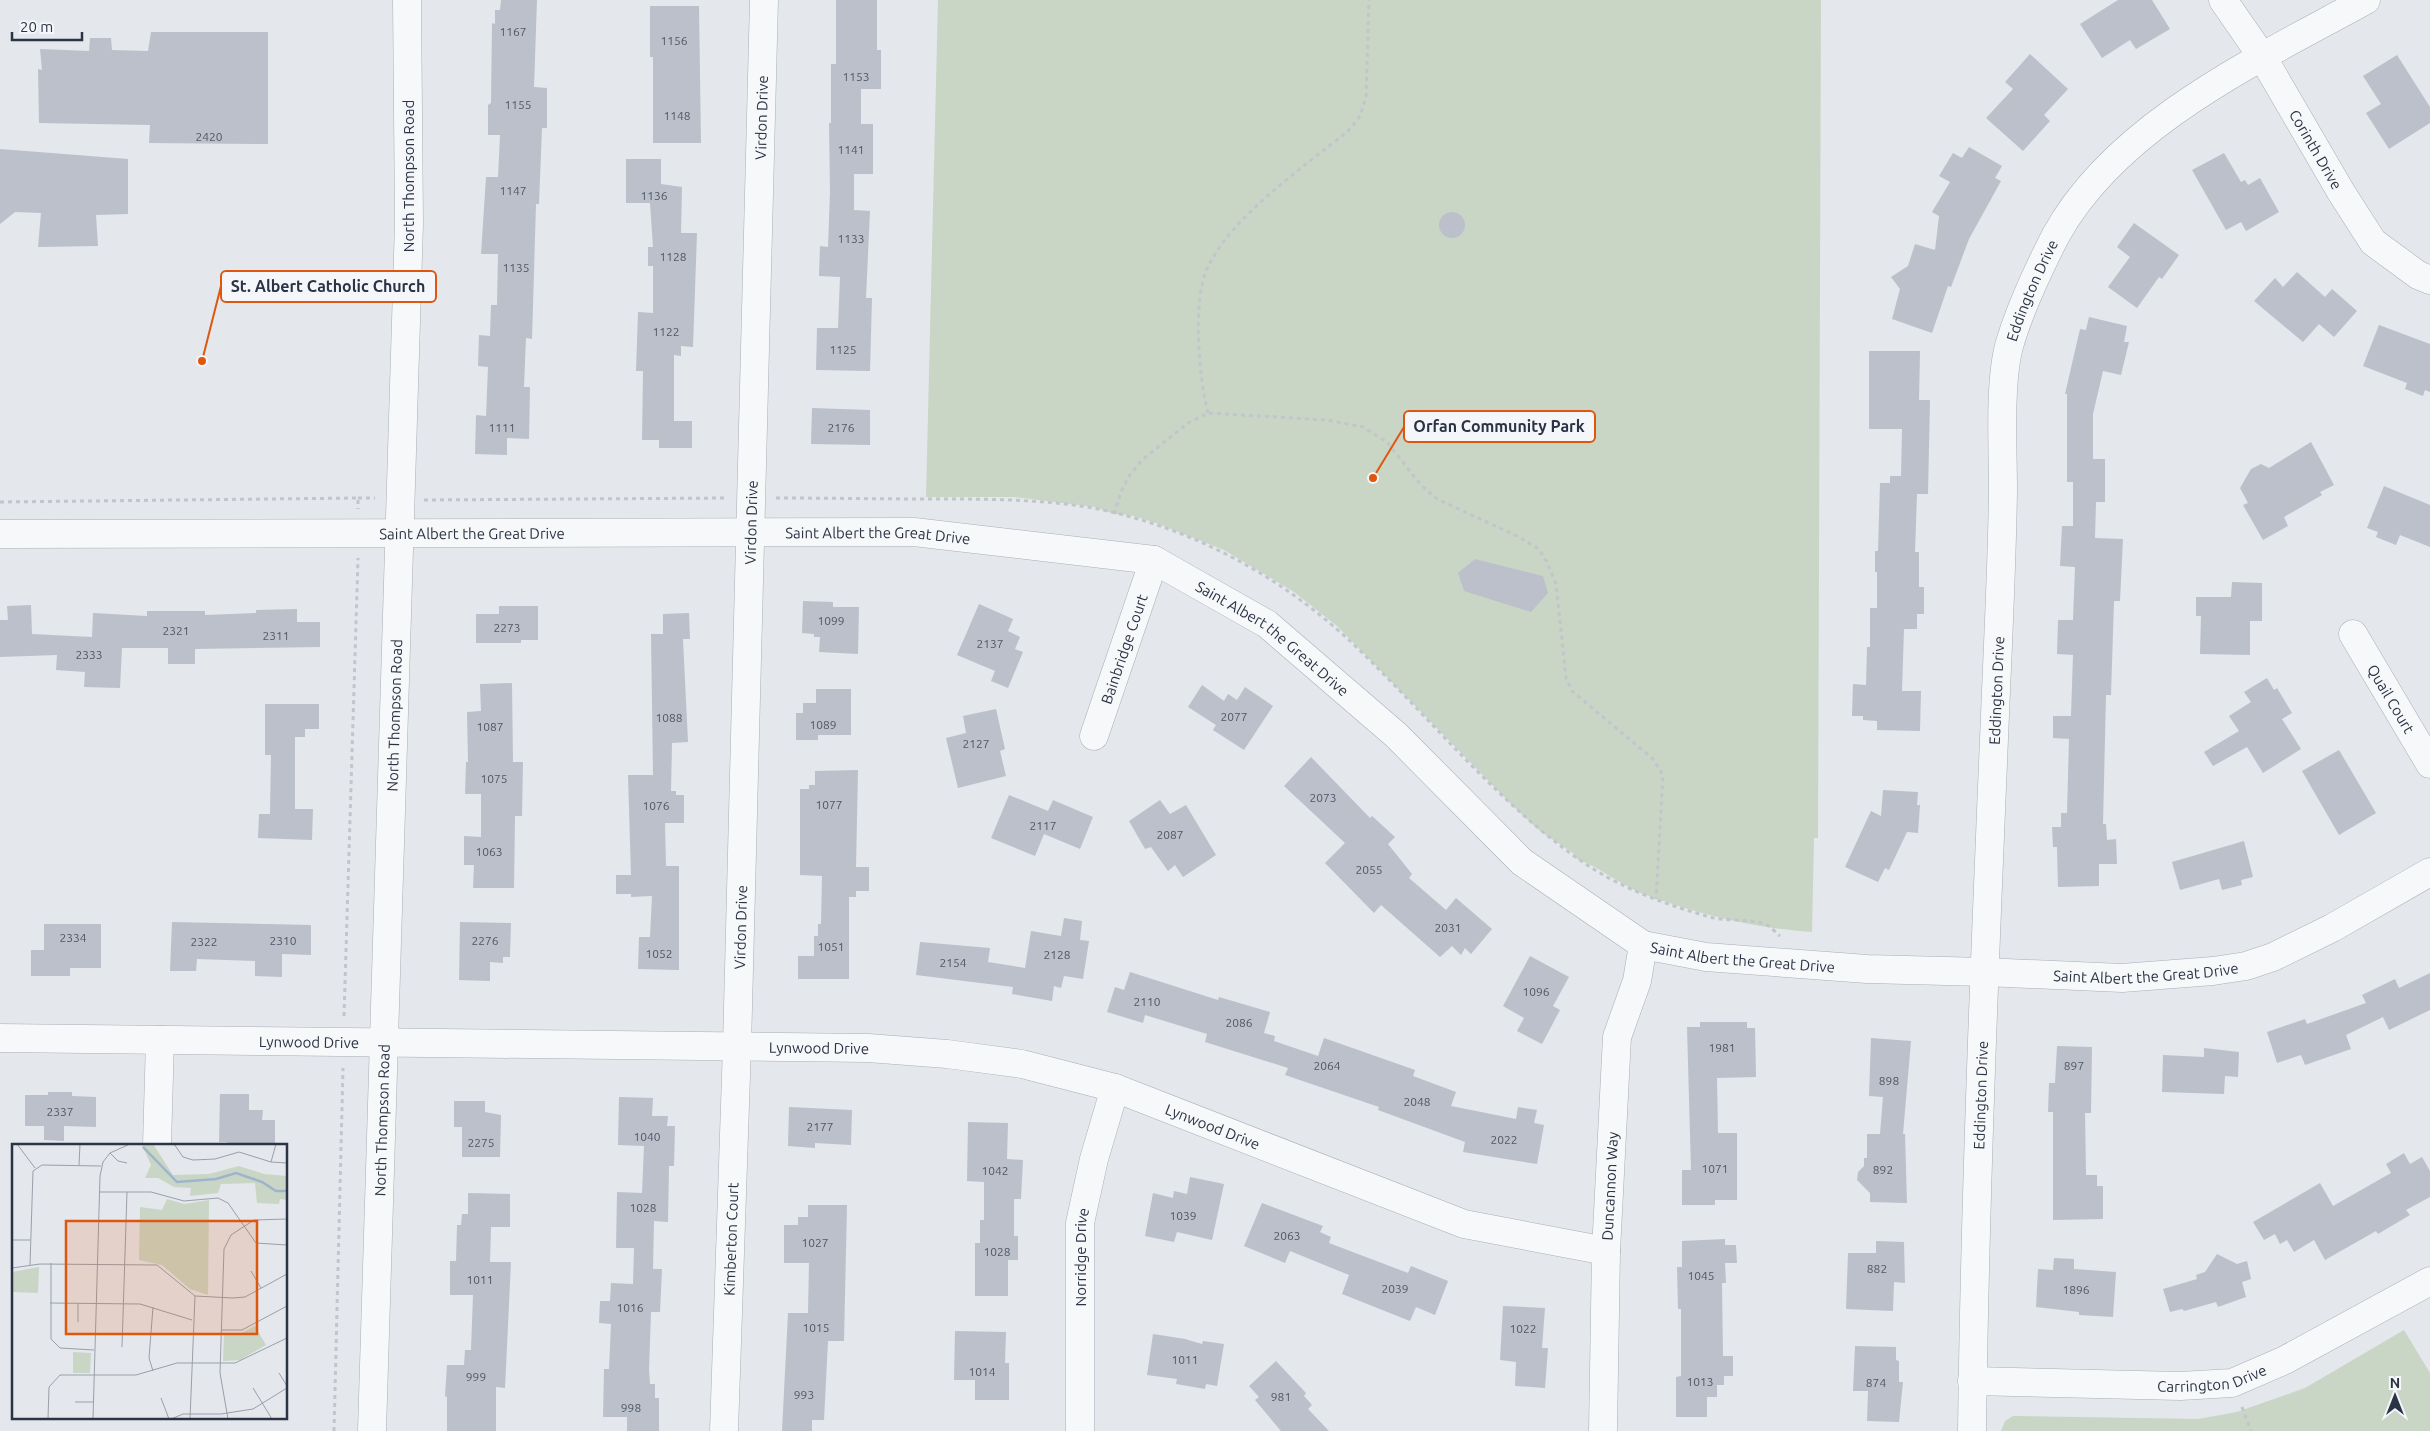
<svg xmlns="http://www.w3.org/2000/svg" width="2430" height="1431" viewBox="0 0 2430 1431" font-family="Ubuntu,sans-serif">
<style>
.green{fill:#c9d6c5}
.building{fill:#bbc0ca}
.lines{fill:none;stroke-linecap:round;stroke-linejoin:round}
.minor-casing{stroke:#a9aeb7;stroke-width:29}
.path{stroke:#c2c5cb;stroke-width:3;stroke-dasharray:4 4;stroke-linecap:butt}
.minor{stroke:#f7f8fa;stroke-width:28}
.labels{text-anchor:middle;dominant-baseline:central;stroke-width:5;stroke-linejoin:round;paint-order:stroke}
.number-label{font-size:12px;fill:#4f5766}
.street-label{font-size:15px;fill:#2b3445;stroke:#f4f6f9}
.inset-river{fill:none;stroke:#9fb4cc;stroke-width:2.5}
.inset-road{fill:none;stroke:#9a9fa9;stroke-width:1}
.view{fill:#df570f;fill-opacity:0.15;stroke:#df570f;stroke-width:2.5}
.inset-edge{fill:none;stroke:#2b3445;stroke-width:2.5}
.leader{fill:none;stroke:#df570f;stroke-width:2}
.callout-dot{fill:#df570f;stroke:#f4f6f9;stroke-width:2}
.callout{fill:#f4f6f9;stroke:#df570f;stroke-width:2}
.callout-label{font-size:16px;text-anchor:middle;font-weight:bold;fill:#2b3445}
</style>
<rect width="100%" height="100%" fill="#e4e7ec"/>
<g class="green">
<path d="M938,0H1821L1818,838H1814L1812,932C1752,928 1697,914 1641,893C1619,884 1600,867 1577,859L1573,853L1540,831L1512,805L1337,626L1294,592L1224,550L1156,523L1130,515L1114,514L1095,507L1014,497H926Z"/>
<path d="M2404,1330L2430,1373V1431H2001L2005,1421L2013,1416L2198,1419L2237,1412L2305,1388Z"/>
</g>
<g class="building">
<path d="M501,0H537L534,87L547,88V128H542L539,204H536L532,339L526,338L524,387H530L529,439L507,438V455L475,454L476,415L486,416L488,367L478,366L479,335L490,336L491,305H497L498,254H481L486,177H498L500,135H488V105L491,103L492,23L495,24V10H500Z"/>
<path d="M836,0H877V50H881V89H861V124H873V174H854V210L870,211L866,298H872L870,371L816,370L817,328H838L840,277L819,276L820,246L828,247L830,192L829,123H831V64H836Z"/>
<path d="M2118,0H2152L2170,29L2136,49L2130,40L2102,58L2080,24Z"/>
<path d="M650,6H699L701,143H653V57H650Z"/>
<path d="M151,32H268V144L149,143L150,125L39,123L38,69L42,70L40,49L89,51L90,38H111L112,50L148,51Z"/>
<path d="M2030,54L2068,89L2044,115L2050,121L2023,151L1986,118L2013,89L2005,82Z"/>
<path d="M2397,55L2430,107V123L2389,149L2366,113L2381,104L2363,76Z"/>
<path d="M1969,147L2002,166L1995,178L2001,181L1969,239L1951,287L1948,286L1932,333L1892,319L1900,289L1891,277L1908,266L1915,244L1935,250L1939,216L1932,212L1950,182L1939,176L1953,153L1962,158Z"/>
<path d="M0,149L128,159V214L96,215L98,246L38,247L41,213L15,212L0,224Z"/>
<path d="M2224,153L2241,182L2245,180L2248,185L2260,178L2279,212L2246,231L2241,222L2226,230L2192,170Z"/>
<path d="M626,159H661V184L682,187L681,233H697L693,347L681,346V356L674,355V421H692V448H659V440H642L643,371H636L638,312L653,313V266H648V247H653L650,203H626Z"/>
<circle cx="1452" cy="225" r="13"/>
<path d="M2134,223L2179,255L2162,279L2159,277L2137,308L2108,287L2130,257L2117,247Z"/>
<path d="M2297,272L2325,297L2332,289L2357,311L2334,337L2319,324L2303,342L2254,301L2275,278L2283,287Z"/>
<path d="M2089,317L2127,326L2124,342H2129L2121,375L2103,371L2093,414V459H2105V502H2096L2095,538L2123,539L2120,601H2114L2111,695H2106L2103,824H2106L2107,840L2116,839L2117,864H2099V886L2058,887L2057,847H2053L2052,827H2061V813H2067L2069,739L2053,738V716H2071L2073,655L2057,654L2058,620H2073L2075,567L2060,566L2062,526H2073V482H2067V394H2065L2080,329L2086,330Z"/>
<path d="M2379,325L2430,344V392L2425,390L2423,396L2405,389L2407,383L2363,366Z"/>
<path d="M1869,351H1920L1919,400H1930L1928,494H1917L1915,552H1919V587H1924V614H1917V629H1904L1902,691H1921L1920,731L1877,730V721L1863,720V716H1852L1853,684L1866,685L1867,647H1870V608H1877V572H1875V551H1878L1880,483H1890V476H1901L1902,429H1869Z"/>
<path d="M812,408L870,410V445L811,444Z"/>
<path d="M2311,442L2334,485L2320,492L2322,495L2284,517L2288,526L2263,540L2243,505L2248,503L2240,488L2251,469L2261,464L2269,468Z"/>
<path d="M2384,486L2430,505V547L2400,535L2396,545L2376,537L2378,532L2367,528Z"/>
<path d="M1475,559L1543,576L1548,593L1531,612L1464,591L1458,573Z"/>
<path d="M2232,582L2262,583V621H2250V655L2200,654L2201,616H2196V597H2231Z"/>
<path d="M803,601L833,602V607H859L858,654L819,652L820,637H814V634L802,633Z"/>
<path d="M979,604L1013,619L1008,631L1020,637L1015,649L1023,652L1008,688L991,681L995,671L957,655Z"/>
<path d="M31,605L32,634L92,637L93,613L147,616V611H205V615L256,613V610L297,609V622H320V647L195,649V664H168V648H122L120,688L84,687L85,672L56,670L57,655L0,657V620H8L7,606Z"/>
<path d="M499,606H538V640H521V643H476V614H499Z"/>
<path d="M689,613L690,639H683L688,742L672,743L671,791H676V795H684V823H665L666,866H679V970L638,969L639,937H650L652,896L631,897V894H616V875H631L628,775H653L651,634H663V614Z"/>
<path d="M2267,678L2274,690L2277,688L2292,713L2282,719L2301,749L2263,773L2247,747L2213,766L2204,752L2239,731L2229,716L2251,702L2244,692Z"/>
<path d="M512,683L513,762H523L522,816H515L514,888H473L474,865H464V836L481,837V794H465L466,762H468L467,712L481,711L480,684Z"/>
<path d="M1202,685L1224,701L1228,694L1237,700L1245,687L1273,706L1244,750L1213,730L1216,725L1188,707Z"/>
<path d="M816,689H851V735H818V740H796V713H803V703H816Z"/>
<path d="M265,704H319V729H305V737H295V809H313L312,840L258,838L259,814H270L271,755H265Z"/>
<path d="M996,709L1005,749L1000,751L1006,776L958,788L946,738L966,733L963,716Z"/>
<path d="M2339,750L2376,813L2339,835L2302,771Z"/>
<path d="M1311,757L1370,818L1372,816L1395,837L1388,844L1412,874L1409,878L1446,910L1456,898L1492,929L1471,954L1465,948L1461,955L1452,946L1440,957L1381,905L1374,913L1325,863L1345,843L1284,786Z"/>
<path d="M858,770L856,867H869V891H856V897H849V979H798V956H814V936H818V924H821L822,876L800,875V789H809V785H815V771Z"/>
<path d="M1883,790L1918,792L1917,805H1920L1918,833L1907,832L1889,870L1885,868L1878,882L1845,867L1871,811L1881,816Z"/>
<path d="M1009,795L1048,811L1053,800L1093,817L1080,849L1044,834L1035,856L991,838Z"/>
<path d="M1160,800L1170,814L1186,805L1216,855L1183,877L1175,865L1168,871L1151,847L1145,849L1129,821Z"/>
<path d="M2244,841L2253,877L2241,880L2242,885L2222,890L2219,879L2180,890L2172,862Z"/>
<path d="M1064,918L1082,921L1080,940L1089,941L1083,979L1064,976L1061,988L1054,986L1052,1001L1012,994L1013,987L916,975L920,942L990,948L988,962L1025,968L1031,931L1061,936Z"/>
<path d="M172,922L311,925V955L282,954V977L255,976V961L197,959L196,971H170Z"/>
<path d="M460,922L511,923L510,957H503V963L490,962V981L459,980Z"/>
<path d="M44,924H101V968H70V976H31V950H44Z"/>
<path d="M1530,956L1569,977L1553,1006L1560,1010L1542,1044L1517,1031L1524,1018L1503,1006Z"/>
<path d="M1130,972L1218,1000L1219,997L1270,1012L1264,1033L1275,1036L1274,1041L1318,1056L1324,1038L1415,1070L1413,1076L1456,1092L1451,1106L1516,1119L1518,1107L1537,1110L1534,1123L1544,1125L1537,1164L1463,1152L1465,1142L1378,1110L1379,1107L1285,1075L1288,1068L1205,1042L1207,1034L1145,1015L1143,1023L1107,1012L1115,987L1124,990Z"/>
<path d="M2430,973V1010L2389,1030L2383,1017L2346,1035L2351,1049L2305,1065L2301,1055L2277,1063L2267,1032L2305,1019L2307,1024L2366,1003L2362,995L2395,979L2399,988Z"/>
<path d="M1700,1022H1747V1028H1755L1756,1077L1717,1078L1718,1133H1737V1200H1715V1205H1682V1170H1691L1687,1027H1700Z"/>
<path d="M1871,1038L1911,1041L1903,1134H1905L1907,1203L1870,1202V1193L1857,1180L1858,1172L1864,1166V1158H1867V1134H1880L1883,1097L1869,1096Z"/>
<path d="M2057,1046L2092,1047L2091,1113H2085L2086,1175H2097V1186H2103V1219L2053,1220V1112H2048L2049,1083H2055Z"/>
<path d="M2204,1048L2239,1052L2238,1077L2225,1076L2224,1094L2162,1092L2163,1055L2204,1057Z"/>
<path d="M48,1092H72V1096L96,1097V1127L64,1126V1141L44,1140V1126H25V1095H48Z"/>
<path d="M220,1094H249V1110H263L262,1120H275V1145H227V1142H219Z"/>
<path d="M619,1097L653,1098L652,1116H668L667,1126H675L674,1166H669L668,1222L654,1221L653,1269H662L660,1312H651L649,1370L650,1384H655V1398H659V1431H627V1417H603L604,1369H609L611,1324L599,1323L600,1301H610L611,1283L633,1284L634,1248H616L617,1192L642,1193L644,1146L618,1145Z"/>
<path d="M454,1101H485V1112L501,1115L500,1157H462V1127H454Z"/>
<path d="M789,1107L852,1110L851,1145L815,1143V1148L788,1146Z"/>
<path d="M968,1122L1008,1123L1007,1159L1023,1160L1021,1199H1014V1236H1018V1260H1008V1296H975V1243H980V1220H984V1182L967,1181Z"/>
<path d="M2404,1153L2410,1164L2422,1157L2430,1171V1197L2406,1210L2410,1215L2378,1234L2376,1231L2325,1260L2314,1240L2294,1252L2287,1240L2280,1244L2275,1234L2264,1240L2253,1222L2320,1183L2333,1206L2391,1173L2386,1164Z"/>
<path d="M1190,1177L1224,1184L1212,1240L1177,1232L1174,1242L1145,1236L1153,1193L1173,1198L1174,1191L1187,1194Z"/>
<path d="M468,1193L510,1194V1227H491L490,1262H511L505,1388L496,1387V1431H447V1397L445,1396L447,1365H464L465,1350H471L473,1295H450V1261H456L457,1225H461L462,1214H468Z"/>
<path d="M1262,1203L1323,1226L1320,1232L1331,1237L1329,1243L1408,1273L1411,1266L1448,1281L1435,1315L1416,1307L1410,1321L1342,1294L1349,1275L1290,1251L1285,1263L1244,1246Z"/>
<path d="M808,1205H847L844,1341H828L824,1420H812V1431H782L788,1313H808L809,1263H784V1225H798V1217H808Z"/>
<path d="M1725,1239V1245H1736L1737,1263H1725L1726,1283H1722L1723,1356H1733V1376H1724V1385H1717V1397H1707V1417H1676V1377L1681,1376V1309H1678L1677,1267H1682V1241Z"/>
<path d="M1876,1241L1904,1242L1905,1283L1894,1282L1893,1311L1846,1309L1848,1253H1876Z"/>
<path d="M2217,1254L2237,1264L2247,1261L2251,1279L2242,1282L2246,1297L2218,1307L2216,1302L2184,1311L2182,1309L2170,1312L2163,1289L2197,1279L2196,1275L2205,1272Z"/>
<path d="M2054,1258L2074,1259V1269L2116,1272L2113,1317L2079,1315V1312L2036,1307L2038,1269L2053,1270Z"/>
<path d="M1503,1306L1545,1308L1542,1348H1548L1545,1388L1515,1386L1516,1362L1500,1360Z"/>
<path d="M955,1331L1006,1332L1005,1363H1009V1400H975V1380H954Z"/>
<path d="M1153,1334L1185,1339L1202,1344L1203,1341L1224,1344L1217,1386L1206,1384L1205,1389L1176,1384L1177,1379L1147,1375Z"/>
<path d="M1855,1346L1896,1347V1360L1899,1361V1382H1903L1899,1422L1867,1421L1868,1391H1853Z"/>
<path d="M1276,1361L1306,1393L1304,1396L1312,1405L1308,1409L1329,1431H1281L1255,1400L1259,1397L1249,1386Z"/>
</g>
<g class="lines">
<g class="minor-casing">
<g id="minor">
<path id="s1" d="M2223,0L2263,58L2341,192L2373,242L2418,275L2430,280"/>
<path id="s2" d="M0,534L914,532L1154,560L1267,624L1396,735L1522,862L1643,945L1706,957L1867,969L1985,972L2122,978L2213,971L2246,966L2273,957L2332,928L2430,872"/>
<path id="s3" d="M2353,634L2430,764"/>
<path id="s4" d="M1094,736L1154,560"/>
<path id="s5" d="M0,1038L868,1048L947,1054L1022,1064L1115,1088L1464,1224L1606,1251"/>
<path d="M157,1145L160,1040"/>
<path id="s6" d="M1972,1381L2180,1386L2232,1383L2285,1360L2430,1281"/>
<path id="s7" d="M372,1431L409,223L407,0"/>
<path id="s8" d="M724,1431L737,1046L764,0"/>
<path id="s9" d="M1080,1431V1223L1094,1159L1115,1088"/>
<path id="s10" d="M1603,1431L1606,1251L1617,1037L1637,981L1643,945"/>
<path id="s11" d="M1972,1431C1975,1192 1985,954 1995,715C1998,640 2002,566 2003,490C2003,449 1999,385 2009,346C2020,308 2038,270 2056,235C2117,124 2259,59 2366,0"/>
</g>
</g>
<g class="path">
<path d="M1208,413C1199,378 1192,302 1207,269C1230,217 1304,167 1348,131L1360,116L1366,97L1369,0"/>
<path d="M358,498H375"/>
<path d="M776,498C828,498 880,499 932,499C984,499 1036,499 1087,507C1185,524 1278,574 1350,641C1426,713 1490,795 1574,856C1615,886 1663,904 1710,917C1726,922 1754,918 1767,925C1772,928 1776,933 1780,936"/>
<path d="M424,500L728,498"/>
<path d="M0,502L358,498V509"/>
<path d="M1114,514L1121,492L1129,476L1142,460L1188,423L1208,413L1327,420L1363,427L1387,442L1420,484L1437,499L1517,536L1539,549L1547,562L1556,584L1566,678L1572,691L1653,759L1663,775L1656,899"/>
<path d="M344,1016L358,558"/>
<path d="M2242,1407L2251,1431"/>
<path d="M334,1431L343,1068"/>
</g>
<use href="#minor" class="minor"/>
</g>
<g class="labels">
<g class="number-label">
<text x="513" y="31">1167</text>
<text x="674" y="40">1156</text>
<text x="856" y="76">1153</text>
<text x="518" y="104">1155</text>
<text x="677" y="115">1148</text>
<text x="209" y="136">2420</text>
<text x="851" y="149">1141</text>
<text x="513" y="190">1147</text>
<text x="654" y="195">1136</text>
<text x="851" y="238">1133</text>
<text x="673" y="256">1128</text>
<text x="516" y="267">1135</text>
<text x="666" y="331">1122</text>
<text x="843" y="349">1125</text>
<text x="502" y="427">1111</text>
<text x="841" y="427">2176</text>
<text x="831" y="620">1099</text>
<text x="507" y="627">2273</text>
<text x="176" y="630">2321</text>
<text x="276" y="635">2311</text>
<text x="990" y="643">2137</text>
<text x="89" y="654">2333</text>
<text x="1234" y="716">2077</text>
<text x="669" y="717">1088</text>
<text x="823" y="724">1089</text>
<text x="490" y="726">1087</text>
<text x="976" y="743">2127</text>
<text x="494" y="778">1075</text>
<text x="1323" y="797">2073</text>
<text x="829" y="804">1077</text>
<text x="656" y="805">1076</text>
<text x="1043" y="825">2117</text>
<text x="1170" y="834">2087</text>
<text x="489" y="851">1063</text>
<text x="1369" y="869">2055</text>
<text x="1448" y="927">2031</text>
<text x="73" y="937">2334</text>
<text x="283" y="940">2310</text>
<text x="485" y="940">2276</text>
<text x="204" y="941">2322</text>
<text x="831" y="946">1051</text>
<text x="659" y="953">1052</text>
<text x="1057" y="954">2128</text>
<text x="953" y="962">2154</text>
<text x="1536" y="991">1096</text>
<text x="1147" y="1001">2110</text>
<text x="1239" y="1022">2086</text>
<text x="1722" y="1047">1981</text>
<text x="1327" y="1065">2064</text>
<text x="2074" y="1065">897</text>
<text x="1889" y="1080">898</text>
<text x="1417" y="1101">2048</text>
<text x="60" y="1111">2337</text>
<text x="820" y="1126">2177</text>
<text x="647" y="1136">1040</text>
<text x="1504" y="1139">2022</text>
<text x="481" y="1142">2275</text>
<text x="1715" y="1168">1071</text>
<text x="1883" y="1169">892</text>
<text x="995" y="1170">1042</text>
<text x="643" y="1207">1028</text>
<text x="1183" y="1215">1039</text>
<text x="1287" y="1235">2063</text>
<text x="815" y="1242">1027</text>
<text x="997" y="1251">1028</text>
<text x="1877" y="1268">882</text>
<text x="1701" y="1275">1045</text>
<text x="480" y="1279">1011</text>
<text x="1395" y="1288">2039</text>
<text x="2076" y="1289">1896</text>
<text x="630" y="1307">1016</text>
<text x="816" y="1327">1015</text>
<text x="1523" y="1328">1022</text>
<text x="1185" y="1359">1011</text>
<text x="982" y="1371">1014</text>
<text x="476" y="1376">999</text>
<text x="1700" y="1381">1013</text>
<text x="1876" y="1382">874</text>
<text x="804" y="1394">993</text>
<text x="1281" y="1396">981</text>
<text x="631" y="1407">998</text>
</g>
<g class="street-label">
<text stroke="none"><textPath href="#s8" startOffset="1314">Virdon Drive</textPath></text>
<text stroke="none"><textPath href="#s1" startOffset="176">Corinth Drive</textPath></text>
<text transform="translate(408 176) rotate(-90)">North Thompson Road</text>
<text stroke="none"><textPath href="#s11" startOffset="1146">Eddington Drive</textPath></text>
<text stroke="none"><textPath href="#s8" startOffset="909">Virdon Drive</textPath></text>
<text stroke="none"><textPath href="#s2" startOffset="472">Saint Albert the Great Drive</textPath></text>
<text stroke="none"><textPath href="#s2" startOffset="878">Saint Albert the Great Drive</textPath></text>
<text stroke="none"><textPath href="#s2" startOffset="1298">Saint Albert the Great Drive</textPath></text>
<text stroke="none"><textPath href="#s4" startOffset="92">Bainbridge Court</textPath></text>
<text stroke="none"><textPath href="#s11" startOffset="741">Eddington Drive</textPath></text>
<text stroke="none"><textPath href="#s3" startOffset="75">Quail Court</textPath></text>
<text stroke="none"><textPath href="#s7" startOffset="716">North Thompson Road</textPath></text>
<text stroke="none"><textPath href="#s8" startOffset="504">Virdon Drive</textPath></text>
<text stroke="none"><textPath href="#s2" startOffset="1882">Saint Albert the Great Drive</textPath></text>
<text stroke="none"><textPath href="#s2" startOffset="2286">Saint Albert the Great Drive</textPath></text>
<text stroke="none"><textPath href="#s5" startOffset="309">Lynwood Drive</textPath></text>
<text stroke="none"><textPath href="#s5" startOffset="819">Lynwood Drive</textPath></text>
<text stroke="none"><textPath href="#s11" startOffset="336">Eddington Drive</textPath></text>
<text stroke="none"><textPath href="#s7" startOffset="311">North Thompson Road</textPath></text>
<text stroke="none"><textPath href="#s5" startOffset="1224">Lynwood Drive</textPath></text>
<text stroke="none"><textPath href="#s10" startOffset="245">Duncannon Way</textPath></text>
<text stroke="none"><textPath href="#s8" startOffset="192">Kimberton Court</textPath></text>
<text stroke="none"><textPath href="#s9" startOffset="174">Norridge Drive</textPath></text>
<text stroke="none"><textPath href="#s6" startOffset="241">Carrington Drive</textPath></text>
</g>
</g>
<g transform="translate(12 1144)">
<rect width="275" height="275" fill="#e4e7ec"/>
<path d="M141,0L161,31L197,30L227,22L252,30L275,32V56L268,55L267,60L245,59L243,39L209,40L206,49L178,52L179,44L162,43L146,34H133L139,21L130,1ZM155,55L172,60L197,56L196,151L178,145L150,121L127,116L128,63L150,66ZM27,123L26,149L0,148V128ZM243,182L254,201L228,216L211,217L212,189H230ZM61,208L79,209L78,229H61Z" fill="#c9d6c5"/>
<path class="inset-river" d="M131,3L165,38L204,35L224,29L250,38L264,47H275"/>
<path class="inset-road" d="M5,0L23,24M162,0L171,13L181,16L203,15L227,8L259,18L275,19M98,9L106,17L115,19M259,18L264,0M67,21L68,0M87,48H139L172,57L206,54L216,59L244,99L275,101M0,96H18M39,119V195L48,204L82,206M18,121L21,27L30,21L89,22M0,124L28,120L145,121L183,152L221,154L233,153L275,130M239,127L249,144M38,159L128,160L180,176M66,178V159M209,186H230L275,162M110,203L115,48M141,227L137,214L141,163M267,229L275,242M241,244L260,275M149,254L157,275M63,258H81M36,275L37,243L48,231H124L165,219H223L275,194M81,275L88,32L91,18L98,9L118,0M159,275L171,270H209L241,265L275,244M178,275L183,152M216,275L208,229L212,105L219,91L242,76L275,75"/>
<path class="view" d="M54,77H245V190H54Z"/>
<rect width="275" height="275" class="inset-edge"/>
</g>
<path class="leader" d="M202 361L221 286M1373 478L1404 427"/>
<g class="callout-dot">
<circle cx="202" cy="361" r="5"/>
<circle cx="1373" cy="478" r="5"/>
</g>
<g class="callout">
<rect x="221" y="271" width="215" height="31" rx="5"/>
<rect x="1404" y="411" width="191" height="31" rx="5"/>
</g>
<g class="callout-label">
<text x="328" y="292">St. Albert Catholic Church</text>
<text x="1499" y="432">Orfan Community Park</text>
</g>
<g transform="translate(2395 1396)" stroke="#f4f6f9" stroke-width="4" paint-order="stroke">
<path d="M0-4L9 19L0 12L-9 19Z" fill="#2b3445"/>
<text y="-8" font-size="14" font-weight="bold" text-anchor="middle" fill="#2b3445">N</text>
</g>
<path d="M12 32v8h70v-8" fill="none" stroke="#2b3445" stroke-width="2.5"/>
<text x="20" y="32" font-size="15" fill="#2b3445" stroke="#f4f6f9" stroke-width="4" paint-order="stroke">20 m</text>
</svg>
